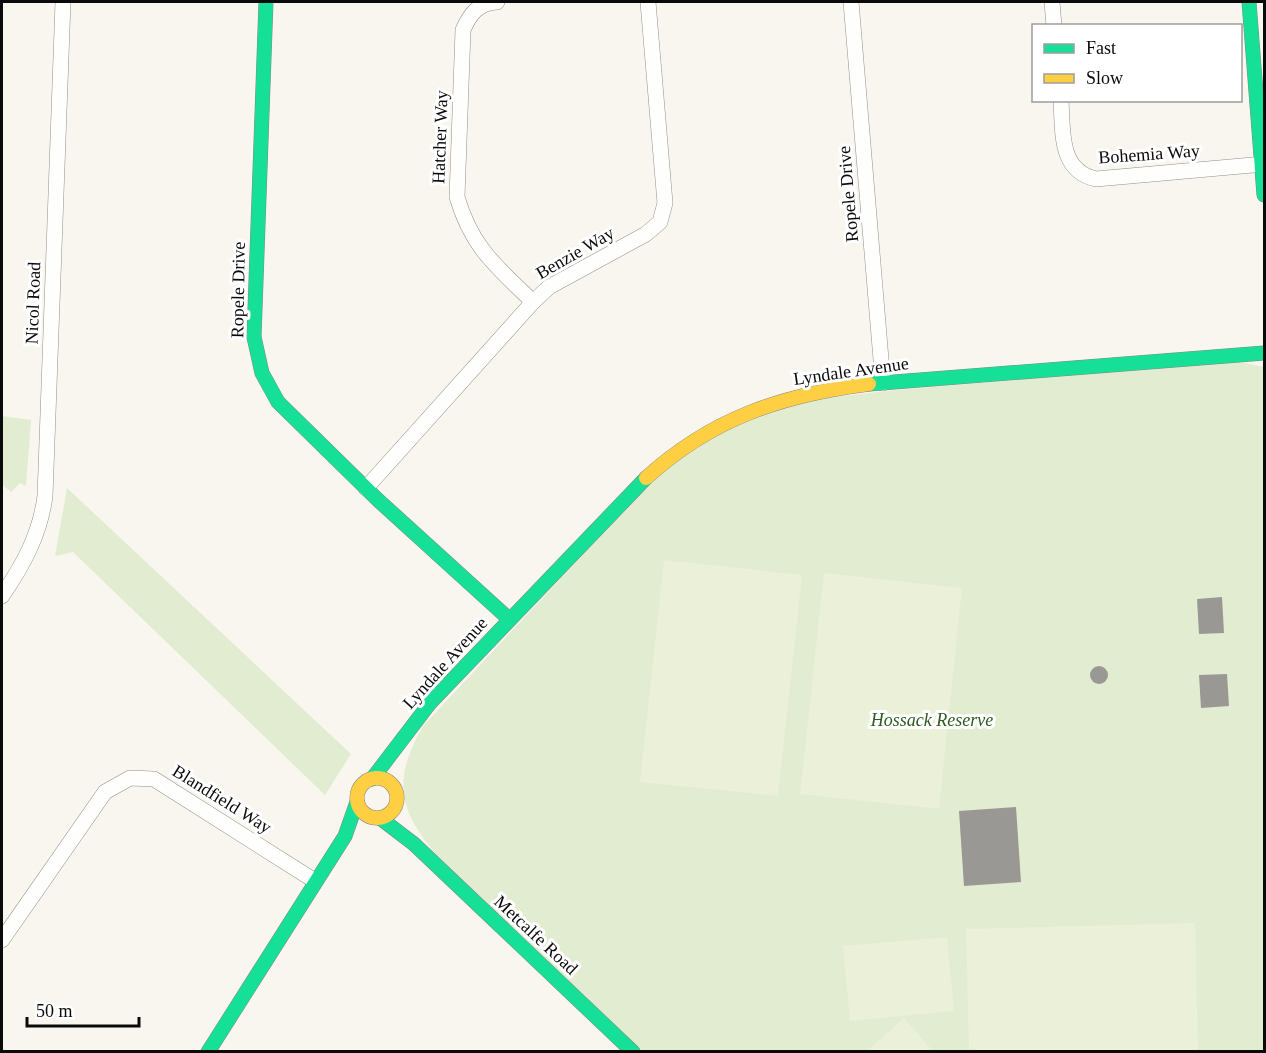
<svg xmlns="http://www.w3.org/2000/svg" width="1266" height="1053" viewBox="0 0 1266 1053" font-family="Georgia,serif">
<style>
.green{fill:#e2ecd0}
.pitch{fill:#ebf0d9}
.building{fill:#9a9894}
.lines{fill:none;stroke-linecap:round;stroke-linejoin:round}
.street-casing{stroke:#91908d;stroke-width:16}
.fast-casing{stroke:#888783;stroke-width:15}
.slow-casing{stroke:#888783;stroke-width:15}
.street{stroke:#fefefc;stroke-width:15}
.fast{stroke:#16e098;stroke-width:14}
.slow{stroke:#ffcf43;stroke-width:14}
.labels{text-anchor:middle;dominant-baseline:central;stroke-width:6;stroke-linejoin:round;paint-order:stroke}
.street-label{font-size:18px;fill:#0a0a0a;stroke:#fff}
.park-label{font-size:18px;font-style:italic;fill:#305a22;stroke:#fff}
</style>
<rect width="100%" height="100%" fill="#f8f6ee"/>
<g class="green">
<path d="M1235,361L1264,367V1051H641L436,854C397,808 393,779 423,726L623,512L662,473L699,445L738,424L808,400L886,391Z"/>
<path d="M2,416L31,420L26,486L20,483L11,492L2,484Z"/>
<path d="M67,488L351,754L325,795L73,552L55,556Z"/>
</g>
<g class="pitch">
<path d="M664,560L802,575L778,796L640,782Z"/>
<path d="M824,573L962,588L939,809L800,794Z"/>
<path d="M1195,923L1198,1051H969L966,929Z"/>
<path d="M947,937L954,1011L850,1021L843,946Z"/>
<path d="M904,1018L933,1051H867Z"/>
</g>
<g class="building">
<path d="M1222,597L1224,633L1199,634L1197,599Z"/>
<circle cx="1099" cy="675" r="9"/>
<path d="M1227,674L1229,706L1201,708L1199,675Z"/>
<path d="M1016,807L1021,882L964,886L959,811Z"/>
</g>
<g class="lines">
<g class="street-casing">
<g id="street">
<path d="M497,2C478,3 470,14 463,30L457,197C472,248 496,266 533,302"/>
<path d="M851,2L883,383"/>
<path d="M1052,2L1054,26"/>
<path d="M1061,100C1063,132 1059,171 1096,179L1264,164"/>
<path d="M366,488L533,302L549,287L646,234L660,222L665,203L648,2"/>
<path d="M2,596C23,565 40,535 45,496L63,2"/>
<path d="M2,940L105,792L130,778L154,779L315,881"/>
</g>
</g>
<g class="fast-casing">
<g id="fast">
<path d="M266,2L254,337L262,373L278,402L378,500L509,619"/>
<path d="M1249,2L1264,195"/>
<path d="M869,384L1264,353"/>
<path d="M372,779L430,703L646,478"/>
<path d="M380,818L414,844L633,1052"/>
<path d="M208,1052L345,836L357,802"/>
</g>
</g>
<g class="slow-casing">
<g id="slow">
<path d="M646,478C712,418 782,395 869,384"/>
<circle cx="377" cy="798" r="20"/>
</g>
</g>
<use href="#street" class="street"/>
<use href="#fast" class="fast"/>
<use href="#slow" class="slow"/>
</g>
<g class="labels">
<g class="street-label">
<text transform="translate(440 137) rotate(-88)">Hatcher Way</text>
<text transform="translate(1149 154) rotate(-4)">Bohemia Way</text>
<text transform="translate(848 194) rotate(-95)">Ropele Drive</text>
<text transform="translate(575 253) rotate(-30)">Benzie Way</text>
<text transform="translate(238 290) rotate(-89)">Ropele Drive</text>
<text transform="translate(33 303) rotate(-88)">Nicol Road</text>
<text transform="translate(851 371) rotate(-8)">Lyndale Avenue</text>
<text transform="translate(445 663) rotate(-48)">Lyndale Avenue</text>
<text transform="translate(222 799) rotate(32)">Blandfield Way</text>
<text transform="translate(536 935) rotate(43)">Metcalfe Road</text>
</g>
<g class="park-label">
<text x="932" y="720">Hossack Reserve</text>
</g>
</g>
<rect width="1266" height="1053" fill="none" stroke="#0a0a0a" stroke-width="6"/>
<rect x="1032" y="24" width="210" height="78" fill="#ffffff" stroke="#9d9d9d" stroke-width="1.5"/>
<rect x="1044" y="44" width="30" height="9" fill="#16e098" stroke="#9d9d9d" stroke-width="1.5"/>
<text x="1086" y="54" font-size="18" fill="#0a0a0a">Fast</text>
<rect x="1044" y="74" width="30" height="9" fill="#ffcf43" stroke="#9d9d9d" stroke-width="1.5"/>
<text x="1086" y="84" font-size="18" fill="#0a0a0a">Slow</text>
<path d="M27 1017v9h112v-9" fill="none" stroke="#0a0a0a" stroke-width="3"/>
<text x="36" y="1017" font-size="18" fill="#0a0a0a" stroke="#ffffff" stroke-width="4.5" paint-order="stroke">50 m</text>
</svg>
